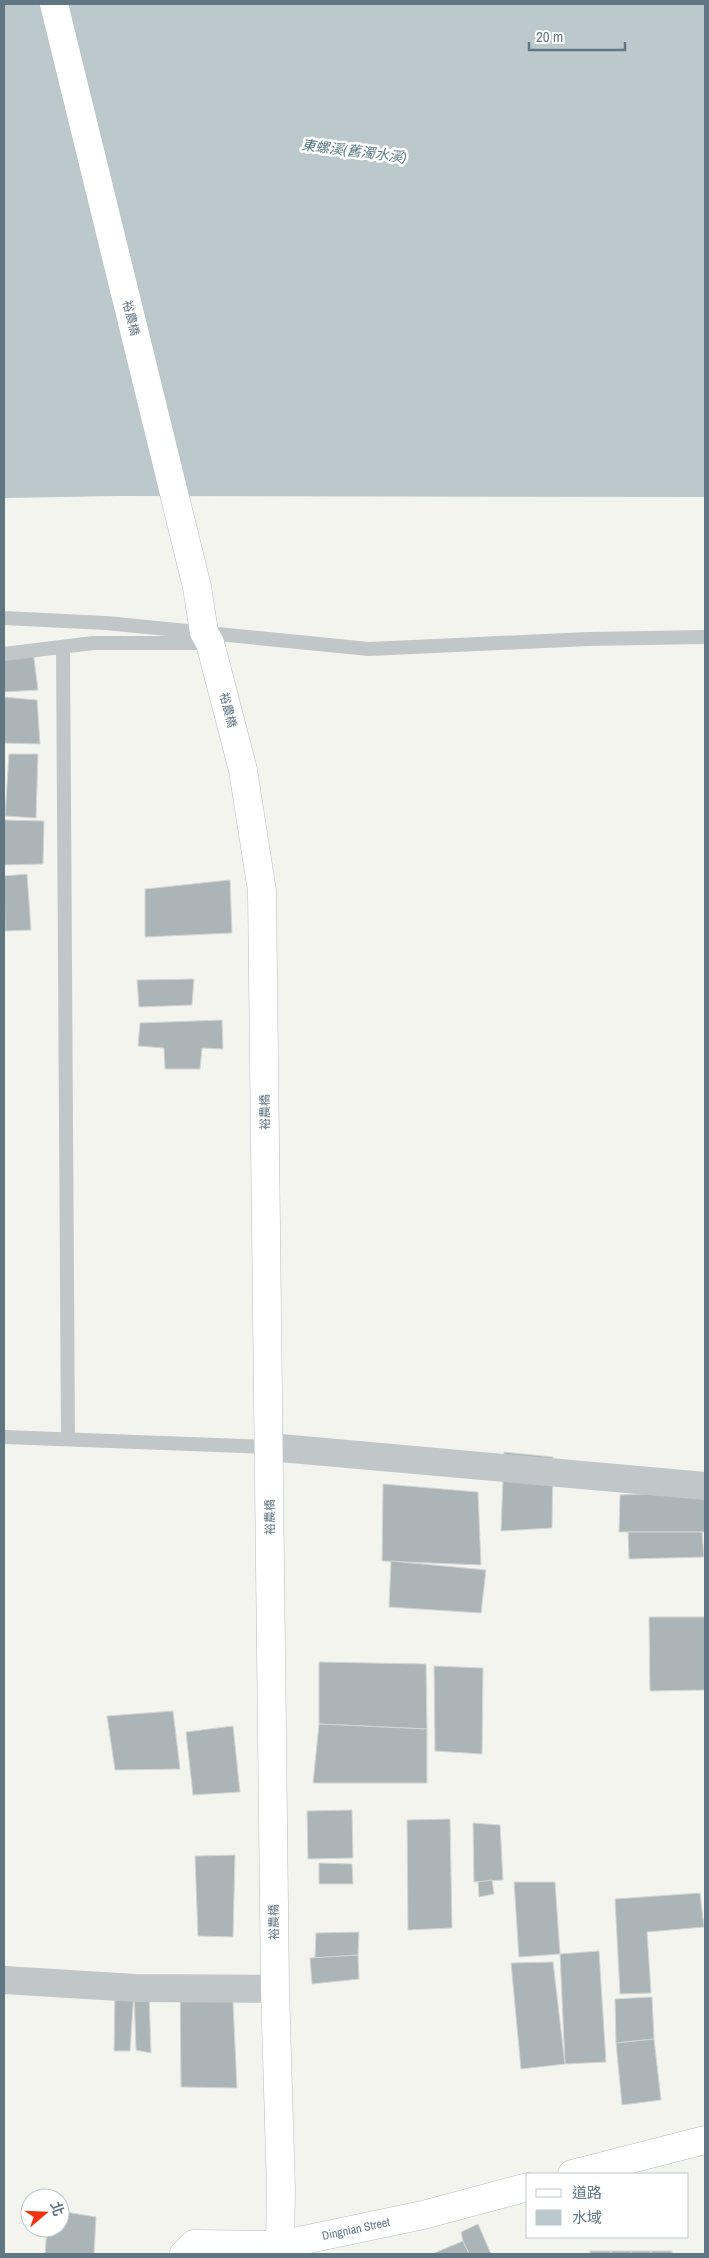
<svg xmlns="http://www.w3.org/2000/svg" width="709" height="2258" viewBox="0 0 709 2258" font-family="'Archivo Narrow','Noto Sans TC',sans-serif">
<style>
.water{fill:#bbc9cd}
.building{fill:#abb5b8;stroke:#d5d5d2}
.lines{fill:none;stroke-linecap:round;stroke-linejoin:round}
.secondary-casing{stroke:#b5bbbf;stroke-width:29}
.lane{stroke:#c1c6c8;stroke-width:14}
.street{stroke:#c1c6c8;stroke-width:28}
.secondary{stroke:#fff;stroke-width:28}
.labels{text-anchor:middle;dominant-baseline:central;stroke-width:5;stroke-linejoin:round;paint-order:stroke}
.street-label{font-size:12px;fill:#607683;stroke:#fff}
.water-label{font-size:14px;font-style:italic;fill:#5b7a81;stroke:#fff}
</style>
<rect width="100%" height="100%" fill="#f4f4ef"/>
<path class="water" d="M4,4H705V497L118,496L4,498Z"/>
<g class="building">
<path d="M33,651L38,690L4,692V654Z"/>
<path d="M4,697L37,700L40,744L4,743Z"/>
<path d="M9,754H38L36,818L5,816Z"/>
<path d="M4,820L44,821L43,864L4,865Z"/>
<path d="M27,874L31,930L5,931L4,876Z"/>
<path d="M230,880L232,933L145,937V889Z"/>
<path d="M194,979L192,1005L139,1007L137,980Z"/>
<path d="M222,1020L223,1049L202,1048L200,1069H165L164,1048L138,1046L140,1023Z"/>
<path d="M504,1452L553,1457L552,1528L501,1531Z"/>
<path d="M383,1484L478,1492L481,1565L382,1561Z"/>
<path d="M705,1492V1532H619L620,1495Z"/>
<path d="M628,1532H702L704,1557L629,1559Z"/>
<path d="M391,1561L486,1570L481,1613L389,1607Z"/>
<path d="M649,1617H705V1690L650,1691Z"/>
<path d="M319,1662L426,1664L427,1729L319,1724Z"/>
<path d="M434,1666L483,1668L482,1754L435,1751Z"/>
<path d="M173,1711L180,1769L115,1770L107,1716Z"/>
<path d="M319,1724L427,1729V1783H313Z"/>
<path d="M233,1726L240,1792L193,1795L186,1732Z"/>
<path d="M352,1810L353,1858L308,1859L307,1811Z"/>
<path d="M450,1819L452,1928L408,1930L407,1820Z"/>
<path d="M473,1823L500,1825L503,1880L474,1882Z"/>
<path d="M235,1855L233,1937L198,1936L195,1856Z"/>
<path d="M319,1863L352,1864L353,1884H319Z"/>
<path d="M492,1880L494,1894L479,1897L478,1882Z"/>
<path d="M514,1882H555L560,1954L519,1957Z"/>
<path d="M700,1893L704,1927L647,1932L651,1993L620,1994L615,1899Z"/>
<path d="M359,1932L358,1955L315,1958L316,1933Z"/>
<path d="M599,1951L606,2062L565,2064L560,1954Z"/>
<path d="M358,1955L359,1979L312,1984L310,1958Z"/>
<path d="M553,1962L565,2064L521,2069L511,1963Z"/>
<path d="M180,1981H232L237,2088L181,2087Z"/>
<path d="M115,1990L134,1991L130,2051H114Z"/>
<path d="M134,1991H149L151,2053L136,2050Z"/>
<path d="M652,1997L654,2039L616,2043L615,1999Z"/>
<path d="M654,2039L661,2100L622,2105L616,2043Z"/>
<path d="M60,2211L96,2217L94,2254H45L47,2228H60Z"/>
<path d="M478,2224L491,2254H469L463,2241L461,2232Z"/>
<path d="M463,2241L469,2254H432Z"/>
<rect x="590" y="2251" width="21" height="3"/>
<rect x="611" y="2251" width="20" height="3"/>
<rect x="631" y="2251" width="20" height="3"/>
<rect x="651" y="2251" width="21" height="3"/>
</g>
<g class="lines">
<g class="secondary-casing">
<g id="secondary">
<path d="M54,4L197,587L204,632L210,643L243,770L262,891L275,1989L281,2190L280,2245"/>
<path d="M572,2174L705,2140"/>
<path d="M184,2254L194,2244L280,2245L423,2215L528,2187"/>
</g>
</g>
<g class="lane">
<path d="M4,618L106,623L369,649L588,639L705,637"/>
<path d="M63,647L68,1439"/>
<path d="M4,654L93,643H210"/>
<path d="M4,1437L269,1447"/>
</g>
<g class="street">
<path d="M269,1447L705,1486"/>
<path d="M4,1980L135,1988L275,1989"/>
</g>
<use href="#secondary" class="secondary"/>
</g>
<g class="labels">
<g class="street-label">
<text transform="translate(131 318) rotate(76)">裕農橋</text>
<text transform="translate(228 710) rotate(76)">裕農橋</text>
<text transform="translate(265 1112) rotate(-91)">裕農橋</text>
<text transform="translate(270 1517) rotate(-91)">裕農橋</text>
<text transform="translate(274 1922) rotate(-91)">裕農橋</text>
<text transform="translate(356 2229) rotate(-12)">Dingnian Street</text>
</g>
<g class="water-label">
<text transform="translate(354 151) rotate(7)">東螺溪(舊濁水溪)</text>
</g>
</g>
<rect width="709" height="2258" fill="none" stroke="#607683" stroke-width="10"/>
<rect x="526" y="2173" width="162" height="65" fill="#ffffff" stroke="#bfc8cd"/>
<rect x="536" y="2189" width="25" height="8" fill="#ffffff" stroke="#bfc8cd"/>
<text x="572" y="2198" font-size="15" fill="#607683">道路</text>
<rect x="536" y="2210" width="25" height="15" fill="#bbc9cd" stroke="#bfc8cd"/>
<text x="572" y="2223" font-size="15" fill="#607683">水域</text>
<g transform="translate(45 2213) rotate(71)"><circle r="24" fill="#ffffff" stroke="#bfc8cd"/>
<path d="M0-4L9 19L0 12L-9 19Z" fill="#f23412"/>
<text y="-8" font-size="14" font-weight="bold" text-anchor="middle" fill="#607683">北</text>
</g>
<path d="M529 42v8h96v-8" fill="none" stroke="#607683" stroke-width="2.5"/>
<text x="536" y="42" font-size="15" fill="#607683" stroke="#ffffff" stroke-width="4" paint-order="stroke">20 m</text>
</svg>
